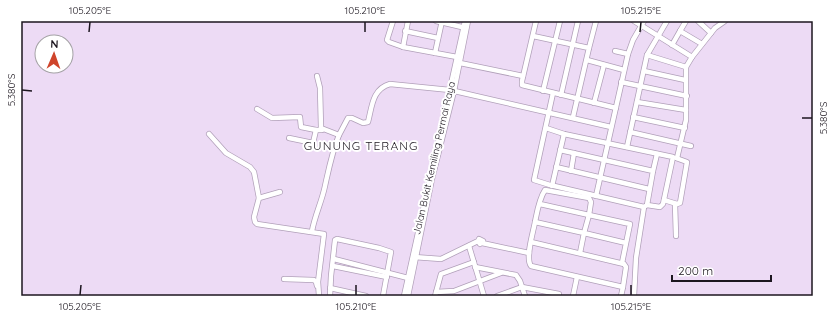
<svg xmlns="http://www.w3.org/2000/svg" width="834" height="317" viewBox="0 0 834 317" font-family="Quicksand,sans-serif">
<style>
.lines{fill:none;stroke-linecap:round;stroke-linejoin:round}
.minor-casing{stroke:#b1a0b9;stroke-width:6}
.minor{stroke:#fff;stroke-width:4.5}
.ticks{fill:none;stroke:#1c161f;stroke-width:1.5}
.labels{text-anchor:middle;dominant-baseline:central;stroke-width:4;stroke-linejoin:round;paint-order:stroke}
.street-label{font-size:10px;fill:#1c161f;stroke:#fff}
.quarter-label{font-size:12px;letter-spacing:1px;fill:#1c161f;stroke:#fff}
.neatline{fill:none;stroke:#1c161f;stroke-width:1.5}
.ticks-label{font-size:10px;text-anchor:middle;fill:#1c161f}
</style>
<rect width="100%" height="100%" fill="#eddbf5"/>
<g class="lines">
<g class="minor-casing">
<g id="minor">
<path d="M393,21L387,40L389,42L403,47L457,57"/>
<path d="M436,21L466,28"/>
<path d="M536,21L522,81V85L616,108"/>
<path d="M634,21L692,57L686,67V120L677,158"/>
<path d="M698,21L711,33"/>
<path d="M405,31L438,38"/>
<path d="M680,31L686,21"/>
<path d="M533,36L589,48L573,117"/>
<path d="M672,45L680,31L702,44"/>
<path d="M403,47L408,21"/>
<path d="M589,48L596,21"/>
<path d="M615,51L628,54"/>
<path d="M435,53L442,21"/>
<path d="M647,55L686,67"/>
<path d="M692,57L715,28L725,21"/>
<path d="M587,60L624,70"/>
<path d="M460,63L523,76"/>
<path d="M644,71L685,80"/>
<path d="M621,82L687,96"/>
<path d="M543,91L560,21"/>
<path d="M553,93L534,180L550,185L644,207L647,205L653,171L560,150"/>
<path d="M561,95L578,21"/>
<path d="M637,102L686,110"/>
<path d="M594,103L604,65"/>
<path d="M257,109L272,118L300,117L301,127L316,130H322"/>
<path d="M633,117L685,128"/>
<path d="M546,128L564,134L673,157L663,204L660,207L647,205"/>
<path d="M630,132L691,146"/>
<path d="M209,134L226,153L250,167L254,172L259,198"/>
<path d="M339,135L348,118H352L363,123L368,122C372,107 372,89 390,84L450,90L611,127"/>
<path d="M289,138L313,143L316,130"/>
<path d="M627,147L647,55L667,21"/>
<path d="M556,167L649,189"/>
<path d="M571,171L574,153"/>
<path d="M653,171L657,154"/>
<path d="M552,186L564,134"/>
<path d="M280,192L259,198L254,217L255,222L257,224L324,234L318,282L319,296"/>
<path d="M596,196L628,54L633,40L644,21"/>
<path d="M664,200L677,204L680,203L687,162L676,158"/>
<path d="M675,204L676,236"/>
<path d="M535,222L584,233L580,253"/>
<path d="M312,231C315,215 322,201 325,186C329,168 332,152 339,135L321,128L320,88L317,76"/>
<path d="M531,242L624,264L626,267L623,287L531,266C525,258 533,233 535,222C537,212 539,199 545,190L589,198L591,202L589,215L540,204"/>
<path d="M482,243L529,253"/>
<path d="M469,246L484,296"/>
<path d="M414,257L441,259L478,241L479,239L483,241L480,244L478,241"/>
<path d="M334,259L408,278"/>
<path d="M622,263L630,224L589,215L584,233L626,243"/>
<path d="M333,266L387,277"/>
<path d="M475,267L516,275L520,281L525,296"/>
<path d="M284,279L314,280L316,282L317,286"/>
<path d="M330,288L366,296"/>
<path d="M436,292L454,291L501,273"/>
<path d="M330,296L331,276L335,240L337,239L379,248L391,252L383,296"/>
<path d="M404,296L465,21"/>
<path d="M408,296L432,179L454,91L468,21"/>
<path d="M435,296L441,274L474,262"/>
<path d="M497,296L522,287L559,294"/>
<path d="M573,296L577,277"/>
<path d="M621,296L623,287"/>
<path d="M634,296L636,258L644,207"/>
</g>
</g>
<use href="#minor" class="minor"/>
</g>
<path class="ticks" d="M89,32L90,22M365,32V22M640,32L641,22M22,90L32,91M802,118H812M80,295L81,285M356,295V285M631,295V285"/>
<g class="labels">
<g class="street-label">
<text transform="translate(434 158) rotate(-77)">Jalan Bukit Kemiling Permai Raya</text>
</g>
<g class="quarter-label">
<text x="361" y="145">GUNUNG TERANG</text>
</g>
</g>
<rect width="834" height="317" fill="none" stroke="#ffffff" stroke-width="44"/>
<g transform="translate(54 54) rotate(2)"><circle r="19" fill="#ffffff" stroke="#a4a2a5"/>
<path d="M0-3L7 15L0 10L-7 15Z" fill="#cf442b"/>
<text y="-6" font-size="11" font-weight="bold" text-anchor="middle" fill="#1c161f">N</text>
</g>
<path d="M672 275v6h99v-6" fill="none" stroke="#1c161f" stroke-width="2"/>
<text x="678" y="275" font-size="12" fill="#1c161f" stroke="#ffffff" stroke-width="3" paint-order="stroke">200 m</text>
<rect x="22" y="22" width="790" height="273" class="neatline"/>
<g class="ticks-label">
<text x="90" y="14">105.205°E</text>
<text x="365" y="14">105.210°E</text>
<text x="641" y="14">105.215°E</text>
<text transform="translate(11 90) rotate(-90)" y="4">5.380°S</text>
<text transform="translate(823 118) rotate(-90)" y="4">5.380°S</text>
<text x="80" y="310">105.205°E</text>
<text x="356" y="310">105.210°E</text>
<text x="631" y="310">105.215°E</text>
</g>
</svg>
